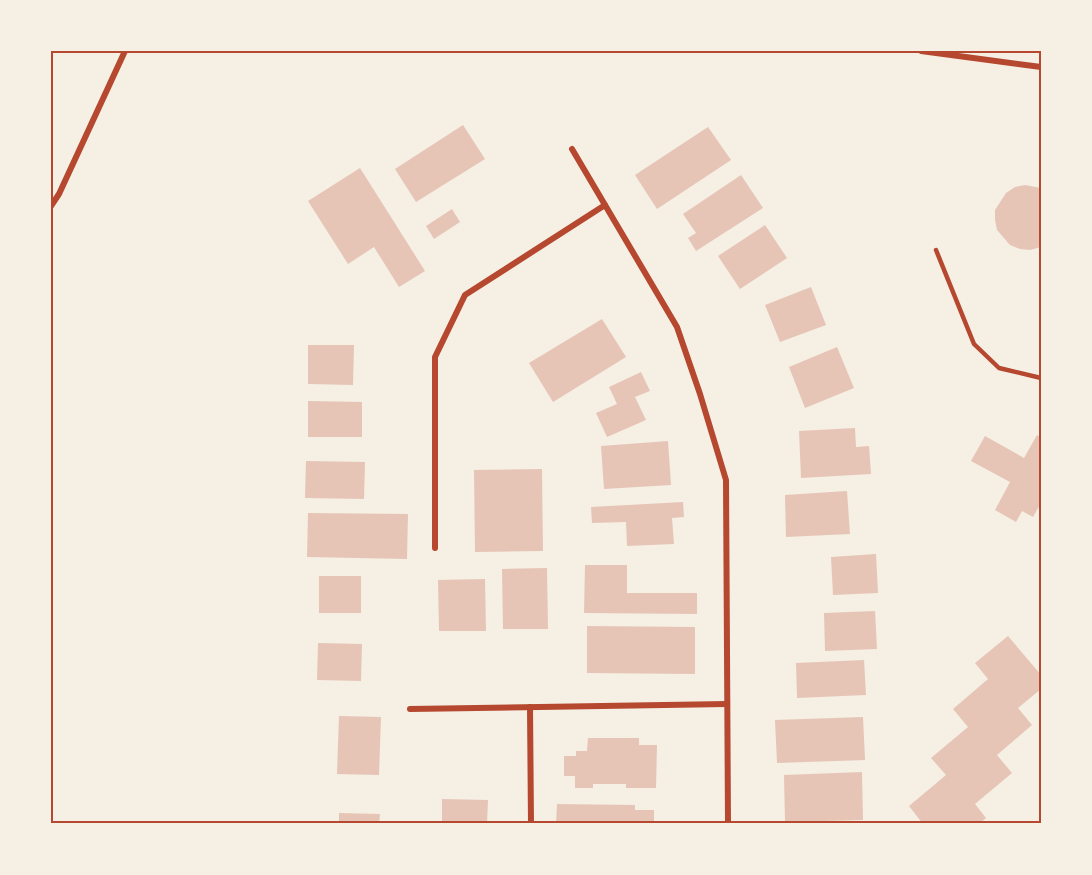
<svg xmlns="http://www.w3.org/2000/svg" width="1092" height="875" viewBox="0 0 1092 875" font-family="'Space Grotesk',sans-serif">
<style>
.building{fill:#e6c5b7}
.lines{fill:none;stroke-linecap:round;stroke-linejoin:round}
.service{stroke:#b5482f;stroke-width:4.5}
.minor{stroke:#b5482f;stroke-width:6}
.neatline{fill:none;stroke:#b5482f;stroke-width:2}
</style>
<rect width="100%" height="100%" fill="#f6efe4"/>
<g class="building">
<path d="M463,125L485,159L416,202L395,169Z"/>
<path d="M708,127L731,160L657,209L635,175Z"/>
<path d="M360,168L425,271L399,287L374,247L348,264L308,201Z"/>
<path d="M741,175L763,208L696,251L688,238L696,233L683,214Z"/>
<path d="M1025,185L1041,188V247L1030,250L1020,249L1010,245L997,230L995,220V210L1006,193L1015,187Z"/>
<path d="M452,209L460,222L434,239L426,226Z"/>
<path d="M765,225L787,258L740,289L718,256Z"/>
<path d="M811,287L826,325L780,342L765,305Z"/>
<path d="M602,319L626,357L553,402L529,363Z"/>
<path d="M308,345H354L353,385L308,384Z"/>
<path d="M837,347L854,388L805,408L789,367Z"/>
<path d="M641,372L650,391L635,397L646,420L607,437L596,413L617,404L609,387Z"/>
<path d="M308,401L362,402V437H308Z"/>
<path d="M855,428L856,447L869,446L871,474L801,478L799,431Z"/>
<path d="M1037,435L1041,438V503L1033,517L1022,511L1016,522L995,510L1010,482L971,461L985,436L1024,458Z"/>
<path d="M668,441L671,485L604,489L601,446Z"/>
<path d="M306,461L365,462L364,499L305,498Z"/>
<path d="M542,469L543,551L475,552L474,470Z"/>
<path d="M847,491L850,534L786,537L785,495Z"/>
<path d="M683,502L684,517L672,518L674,544L627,546L626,522L592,523L591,507Z"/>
<path d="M308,513L408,514L407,559L307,557Z"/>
<path d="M876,554L878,593L833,595L831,557Z"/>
<path d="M585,565H627V593H697V614L584,613Z"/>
<path d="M547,568L548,629H503L502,569Z"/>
<rect x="319" y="576" width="42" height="37"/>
<path d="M485,579L486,631H439L438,580Z"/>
<path d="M875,611L877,649L825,651L824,613Z"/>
<path d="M587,626L695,627V674L587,673Z"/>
<path d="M1008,636L1041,675V689L1018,708L1032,725L997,755L1012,773L975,804L986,818L979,824H923L909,806L946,775L931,758L968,727L953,709L988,679L975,663Z"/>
<path d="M318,643L362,644L361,681L317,680Z"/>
<path d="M864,660L866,695L797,698L796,663Z"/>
<path d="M339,716L381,717L379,775L337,774Z"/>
<path d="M863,717L865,760L777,763L775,720Z"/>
<path d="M588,738H639V745H657L656,788H626V784H593V788H575V776H564V756H576V751H587Z"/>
<path d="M862,772L863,820L785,822L784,775Z"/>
<path d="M442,799L488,800L487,824H442Z"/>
<path d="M557,804L635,805V810H654V824H556Z"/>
<path d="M339,813L380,814L379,824H339Z"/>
</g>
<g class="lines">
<path class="service" d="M936,250L974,344L999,368L1041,378"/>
<g class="minor">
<path d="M921,51L1041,67"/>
<path d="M572,149L677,327L700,394L726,480L728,824"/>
<path d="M51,206L59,194L125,51"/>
<path d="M435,548V357L465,295L605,205"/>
<path d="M530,707L531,824"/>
<path d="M410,709L727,704"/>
</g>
</g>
<rect width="1092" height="875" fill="none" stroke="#f6efe4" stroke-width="105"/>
<rect x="52" y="52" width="988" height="770" class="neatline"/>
</svg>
